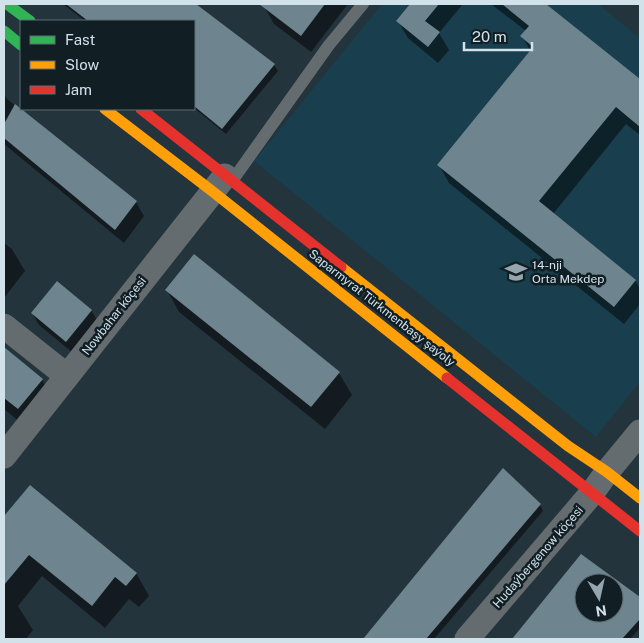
<svg xmlns="http://www.w3.org/2000/svg" width="644" height="643" viewBox="0 0 644 643" font-family="'Public Sans',sans-serif">
<style>
.built{fill:#193e4d}
.shadow{fill:#0007;fill-rule:evenodd}
.building{fill:#6e848e;fill-rule:evenodd}
.lines{fill:none;stroke-linecap:round;stroke-linejoin:round}
.lane{stroke:#656c6f;stroke-width:12}
.street{stroke:#656c6f;stroke-width:25}
.fast{stroke:#30b455;stroke-width:11}
.slow{stroke:#ff9f0a;stroke-width:11}
.jam{stroke:#e5322d;stroke-width:11}
.labels{text-anchor:middle;dominant-baseline:central;stroke-width:5;stroke-linejoin:round;paint-order:stroke}
.poi-label{font-size:12px;fill:#d1e2eb;stroke:#111e24;text-anchor:start}
.street-label{font-size:12px;fill:#d1e2eb;stroke:#111e24}
</style>
<rect width="100%" height="100%" fill="#24343c"/>
<path class="built" d="M382,4H598L640,38V382L596,437L254,161Z"/>
<g class="shadow">
<path d="M63,4H194L274,65L278,71L226,134L194,108V21H85Z"/>
<path d="M266,4H348L311,52L274,24L264,6Z"/>
<path d="M411,4H463L439,33L449,50L438,63L408,38L398,21Z"/>
<path d="M491,4H545L640,81V135L626,124L553,214L635,280L640,289V304L624,324L449,183L439,165L531,52L522,36L526,31Z"/>
<path d="M4,94L7,99L136,202L144,216L124,243L4,144Z"/>
<path d="M4,243L12,249L25,271L4,298Z"/>
<path d="M167,290L339,373L352,395L325,429L179,312Z"/>
<path d="M91,310L98,322L73,353L39,325L32,313Z"/>
<path d="M4,348L42,380L55,402L31,431L4,409Z"/>
<path d="M503,469L540,505L543,511L434,639H365Z"/>
<path d="M30,487L136,573L149,596L139,607L129,599L105,628L42,576L18,606L33,630L26,639H4V518Z"/>
<path d="M581,556L640,599V628L630,639H514ZM584,583H614V613H584Z"/>
</g>
<g class="building">
<path d="M66,4H196L275,64L222,129L194,106V21H88Z"/>
<path d="M259,4H325L301,36Z"/>
<path d="M410,4H439L425,21L440,32L428,47L396,21Z"/>
<path d="M502,4H546L640,79V127L616,107L539,201L636,280L614,307L437,165L533,47L520,36L529,26Z"/>
<path d="M15,104L137,201L115,230L4,138V124Z"/>
<path d="M194,254L340,372L311,407L165,290Z"/>
<path d="M57,281L92,310L66,342L31,313Z"/>
<path d="M4,347L43,379L18,409L4,398Z"/>
<path d="M503,468L541,504L426,639H363Z"/>
<path d="M30,485L137,573L126,586L115,577L92,606L29,555L4,585V516Z"/>
<path d="M581,554L640,597V619L622,639H512ZM584,583H614V613H584Z"/>
</g>
<g class="lines">
<path class="lane" d="M232,181L329,45L363,4"/>
<g class="street">
<path d="M4,326L67,376"/>
<path d="M4,456L225,176"/>
<path d="M467,639L592,493L607,472L640,432"/>
</g>
<g class="fast">
<path d="M7,4L30,21"/>
<path d="M4,31L21,45"/>
</g>
<g class="slow">
<path d="M105,109L212,191L447,378"/>
<path d="M341,267L568,446L607,472L640,498"/>
</g>
<g class="jam">
<path d="M141,109L341,267"/>
<path d="M447,378L640,531"/>
</g>
</g>
<defs>
<g id="school-bare" transform="scale(1.725)"><path d="M0-5L7-2L0 1L-7-2ZM-4 1L0 2.5L4 1V4Q0 6-4 4Z" fill="#94a5ae" stroke="#111e24" stroke-width="2.5" paint-order="stroke"/></g>
</defs>
<g fill-rule="evenodd">
<use href="#school-bare" x="516" y="272"/>
</g>
<g class="labels">
<g class="poi-label">
<text x="532" y="265">14-nji<tspan x="532" dy="14">Orta Mekdep</tspan></text>
</g>
<g class="street-label">
<text transform="translate(382 308) rotate(38)">Saparmyrat Türkmenbaşy şaýoly</text>
<text transform="translate(114 316) rotate(-52)">Nowbahar köçesi</text>
<text transform="translate(538 557) rotate(-49)">Hudaýbergenow köçesi</text>
</g>
</g>
<rect width="644" height="643" fill="none" stroke="#d1e2eb" stroke-width="10"/>
<rect x="20" y="20" width="175" height="90" fill="#111e24" stroke="#5e6c74"/>
<rect x="30" y="36" width="25" height="8" fill="#30b455" stroke="#5e6c74"/>
<text x="65" y="45" font-size="15" fill="#d1e2eb">Fast</text>
<rect x="30" y="61" width="25" height="8" fill="#ff9f0a" stroke="#5e6c74"/>
<text x="65" y="70" font-size="15" fill="#d1e2eb">Slow</text>
<rect x="30" y="86" width="25" height="8" fill="#e5322d" stroke="#5e6c74"/>
<text x="65" y="95" font-size="15" fill="#d1e2eb">Jam</text>
<g transform="translate(599 598) rotate(171)"><circle r="24" fill="#111e24" stroke="#5e6c74"/>
<path d="M0-4L9 19L0 12L-9 19Z" fill="#94a5ae"/>
<text y="-8" font-size="14" font-weight="bold" text-anchor="middle" fill="#d1e2eb">N</text>
</g>
<path d="M464 42v8h68v-8" fill="none" stroke="#d1e2eb" stroke-width="2.5"/>
<text x="472" y="42" font-size="15" fill="#d1e2eb" stroke="#111e24" stroke-width="4" paint-order="stroke">20 m</text>
</svg>
